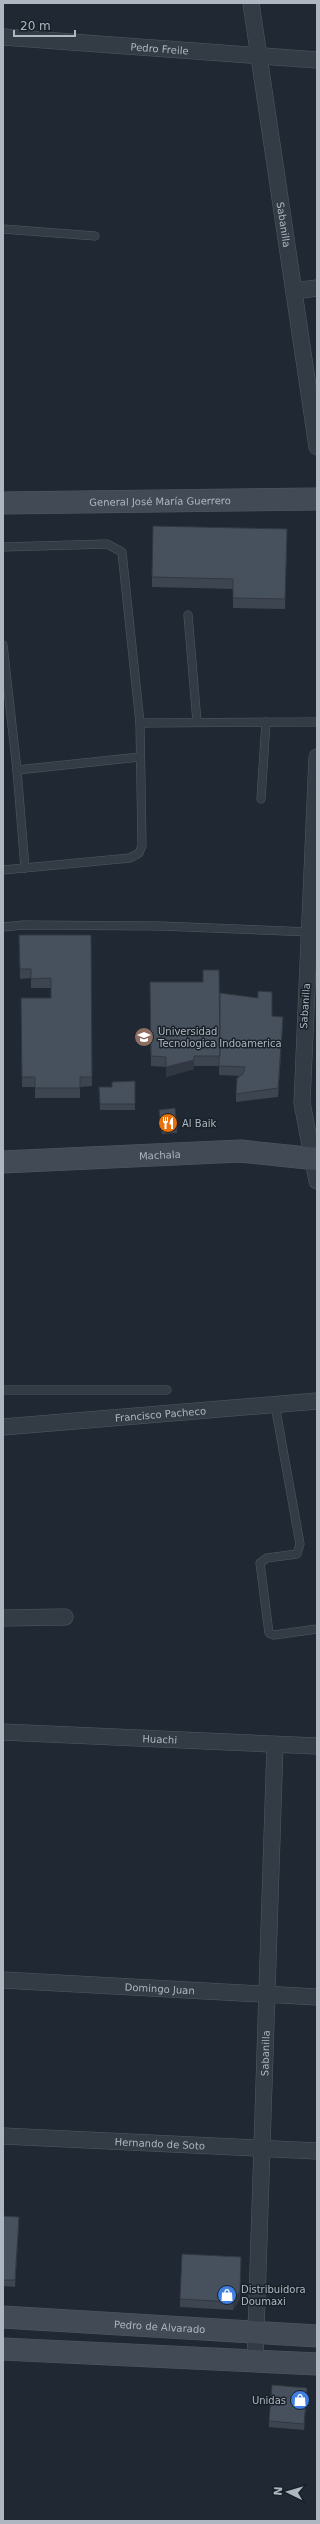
<svg xmlns="http://www.w3.org/2000/svg" width="320" height="2524" viewBox="0 0 320 2524" font-family="'DejaVu Sans',sans-serif">
<style>
.lines{fill:none;stroke-linecap:round;stroke-linejoin:round}
.lane-casing{stroke:#515962;stroke-width:9}
.street-casing{stroke:#515962;stroke-width:17}
.secondary-casing{stroke:#515962;stroke-width:23}
.lane{stroke:#333b44;stroke-width:8}
.street{stroke:#333b44;stroke-width:16}
.secondary{stroke:#424a56;stroke-width:22}
.wall{fill:#3d4550}
.shaded-wall{fill:#323841}
.building{fill:#47505d;stroke:#323841}
.labels{text-anchor:middle;dominant-baseline:central;stroke-width:3;stroke-linejoin:round;paint-order:stroke}
.street-label{font-size:10px;fill:#adb6c1;stroke:#192028}
.poi-label{font-size:10px;fill:#adb6c1;stroke:#192028;text-anchor:start}
</style>
<rect width="100%" height="100%" fill="#202933"/>
<g class="lines">
<g class="lane-casing">
<g id="lane">
<path d="M3,229L95,236"/>
<path d="M3,547L107,544L122,552L140,723"/>
<path d="M188,615L197,722"/>
<path d="M3,645L17,770L25,868"/>
<path d="M17,770L140,757"/>
<path d="M261,799L266,722"/>
<path d="M3,870L130,858L139,853L142,846L140,723L317,722"/>
<path d="M3,927L23,925L161,926L310,932"/>
<path d="M3,1390H167"/>
<path d="M275,1405L300,1544L297,1554L267,1558L260,1563L269,1633L274,1635L317,1629"/>
</g>
</g>
<g class="street-casing">
<g id="street">
<path id="s1" d="M251,3L317,447"/>
<path id="s2" d="M3,37L317,60"/>
<path d="M294,291L317,288"/>
<path d="M317,757L302,1103L317,1181"/>
<path id="s3" d="M3,1427L317,1401"/>
<path d="M3,1618L65,1617"/>
<path id="s4" d="M3,1732L317,1746"/>
<path id="s5" d="M3,1980L317,1997"/>
<path id="s6" d="M3,2136L317,2151"/>
<path id="s7" d="M255,2362L275,1745"/>
</g>
</g>
<g class="secondary-casing">
<g id="secondary">
<path id="s8" d="M3,503L317,499"/>
<path id="s9" d="M3,1162L240,1151L317,1159"/>
<path id="s10" d="M3,2317L317,2336"/>
<path d="M3,2349L317,2364"/>
</g>
</g>
<use href="#lane" class="lane"/>
<use href="#street" class="street"/>
<use href="#secondary" class="secondary"/>
</g>
<g class="wall">
<path d="M287,529L285,609L233,608V589L152,587V577Z"/>
<path d="M19,935H91L92,1086L80,1087V1098H35V1087H22L21,998H51V988H31V978L20,979Z"/>
<path d="M150,982L220,993L272,1016L283,1025L278,1097L236,1102V1094L241,1076L219,1075V1066H194V1069L166,1077V1067L151,1066Z"/>
<path d="M135,1081V1110H100L99,1087H112Z"/>
<path d="M159,1110L177,1129V1133L162,1134Z"/>
<path d="M3,2216L19,2224L15,2287L3,2286Z"/>
<path d="M241,2265L240,2299L233,2310L180,2307V2299Z"/>
<path d="M307,2394L304,2430L269,2427V2421Z"/>
</g>
<g class="shaded-wall">
<path d="M283,1017V1025L278,1097V1088Z"/>
<path d="M194,1056V1069L166,1077V1067Z"/>
<path d="M19,2217V2224L15,2287V2280Z"/>
<path d="M241,2257L240,2299L233,2310V2302Z"/>
<path d="M307,2388V2394L304,2430V2424Z"/>
</g>
<g class="building">
<path d="M153,526L287,529L285,599L233,598V579L152,577Z"/>
<path d="M19,935H91L92,1077H80V1088H35V1077H22L21,998H51V978L31,979V969H20Z"/>
<path d="M203,970H219L220,1056H194V1060L166,1067V1057L151,1056L150,982H203Z"/>
<path d="M258,991L272,992V1016L283,1017L278,1088L236,1094L237,1078L243,1074L245,1067L219,1066V1056H220V993L258,998Z"/>
<path d="M135,1081V1104H100L99,1087H112V1082Z"/>
<path d="M175,1108L177,1129L162,1131L159,1110Z"/>
<path d="M3,2216L19,2217L15,2280H3Z"/>
<path d="M182,2254L241,2257L240,2291L233,2302L180,2299Z"/>
<path d="M272,2385L307,2388L304,2424L269,2421Z"/>
</g>
<defs>
<g id="university-disc" transform="scale(1)"><circle r="9.5" fill="#8d6e63" stroke="#192028"/><path d="M0-5L7-2L0 1L-7-2ZM-4 1L0 2.5L4 1V4Q0 6-4 4Z" fill="#fff"/></g>
<g id="restaurant-disc" transform="scale(1)"><circle r="9.5" fill="#e8710a" stroke="#192028"/><path d="M-5-6h1v4h1v-4h1v4h1v-4h1v5L-1.5 .5V6h-2V.5L-5-1ZM5-6V6H3V1.5H1.5Q1.5-4 5-6Z" fill="#fff"/></g>
<g id="shop-disc" transform="scale(1)"><circle r="9.5" fill="#3f7fe0" stroke="#192028"/><path d="M-5-2.5h2.3a2.7 3.5 0 0 1 5.4 0H5L5.5 6h-11ZM-1.5-2.5h3a1.5 2.3 0 0 0-3 0Z" fill="#fff"/></g>
</defs>
<g fill-rule="evenodd">
<use href="#university-disc" x="144" y="1037"/>
<use href="#restaurant-disc" x="168" y="1123"/>
<use href="#shop-disc" x="227" y="2295"/>
<use href="#shop-disc" x="300" y="2400"/>
</g>
<g class="labels">
<g class="street-label">
<text stroke="none"><textPath href="#s2" startOffset="157">Pedro Freile</textPath></text>
<text stroke="none"><textPath href="#s1" startOffset="224">Sabanilla</textPath></text>
<text stroke="none"><textPath href="#s8" startOffset="157">General José María Guerrero</textPath></text>
<text transform="translate(305 1006) rotate(-86)">Sabanilla</text>
<text stroke="none"><textPath href="#s9" startOffset="157">Machala</textPath></text>
<text stroke="none"><textPath href="#s3" startOffset="158">Francisco Pacheco</textPath></text>
<text stroke="none"><textPath href="#s4" startOffset="157">Huachi</textPath></text>
<text stroke="none"><textPath href="#s5" startOffset="157">Domingo Juan</textPath></text>
<text stroke="none"><textPath href="#s7" startOffset="309">Sabanilla</textPath></text>
<text stroke="none"><textPath href="#s6" startOffset="157">Hernando de Soto</textPath></text>
<text stroke="none"><textPath href="#s10" startOffset="157">Pedro de Alvarado</textPath></text>
</g>
<g class="poi-label">
<text x="158" y="1031">Universidad<tspan x="158" dy="12">Tecnologica Indoamerica</tspan></text>
<text x="182" y="1123">Al Baik</text>
<text x="241" y="2289">Distribuidora<tspan x="241" dy="12">Doumaxi</tspan></text>
<text x="286" y="2400" text-anchor="end">Unidas</text>
</g>
</g>
<rect width="320" height="2524" fill="none" stroke="#adb6c1" stroke-width="8"/>
<g transform="translate(288 2492) rotate(275)" stroke="#192028" stroke-width="3" paint-order="stroke">
<path d="M0-3L7 15L0 10L-7 15Z" fill="#adb6c1"/>
<text y="-6" font-size="11" font-weight="bold" text-anchor="middle" fill="#adb6c1">N</text>
</g>
<path d="M14 30v6h61v-6" fill="none" stroke="#adb6c1" stroke-width="2"/>
<text x="20" y="30" font-size="12" fill="#adb6c1" stroke="#192028" stroke-width="3" paint-order="stroke">20 m</text>
</svg>
